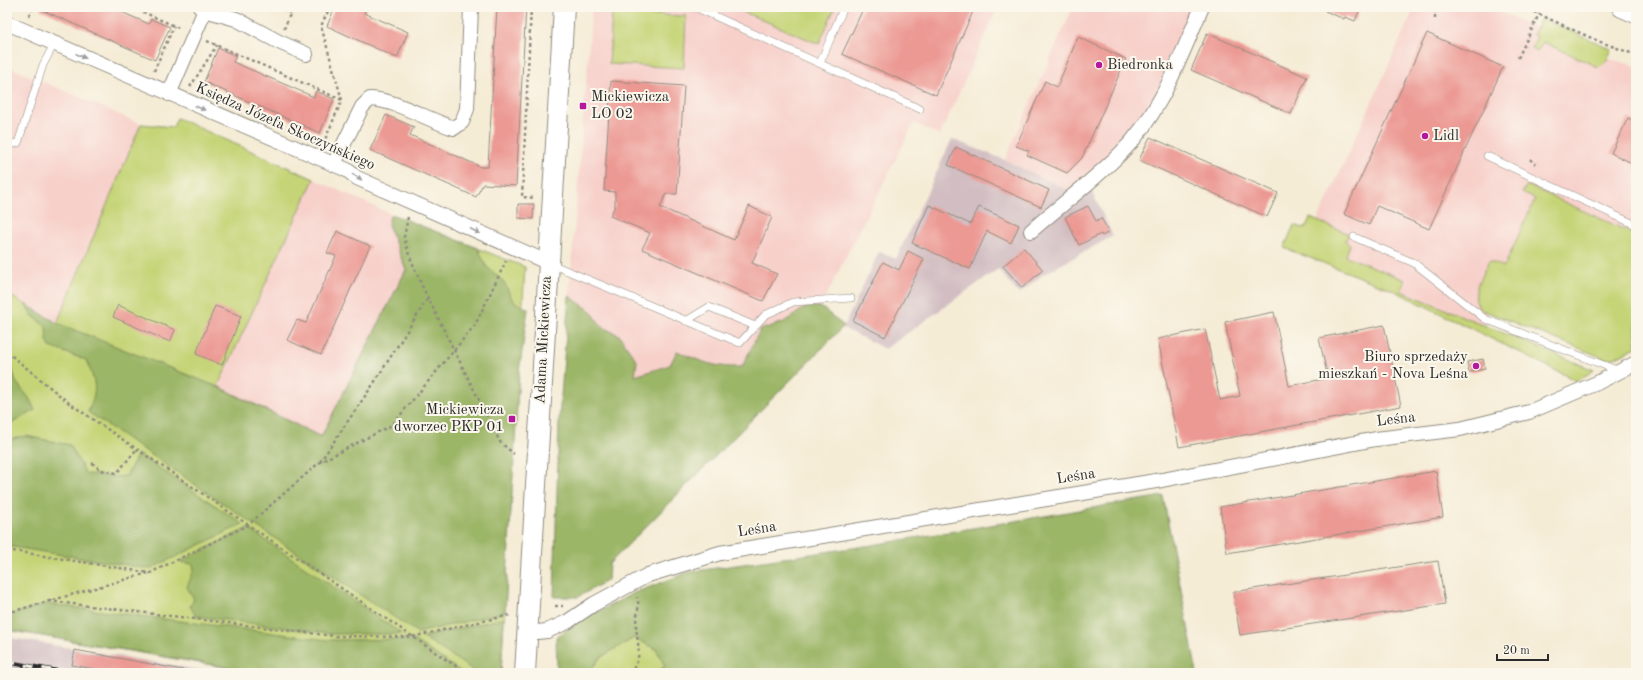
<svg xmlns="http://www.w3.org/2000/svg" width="1643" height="680" viewBox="0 0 1643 680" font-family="'Old Standard TT',serif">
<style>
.built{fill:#f7d0ca}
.industrial{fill:#d2bec2}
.green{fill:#c5d476;stroke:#788050}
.forest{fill:#9cb667;stroke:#647049}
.building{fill:#ec9893}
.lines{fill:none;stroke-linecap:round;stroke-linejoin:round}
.lane-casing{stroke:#908c80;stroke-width:8}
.street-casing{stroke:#908c80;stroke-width:16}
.secondary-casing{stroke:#908c80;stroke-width:22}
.path{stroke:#908c80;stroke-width:2.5;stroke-dasharray:3 3;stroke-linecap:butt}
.lane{stroke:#fff;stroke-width:7}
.street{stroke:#fff;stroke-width:14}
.secondary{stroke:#fff;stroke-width:20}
.rail-casing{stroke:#2b2b2b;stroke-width:4.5}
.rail{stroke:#fbf7ec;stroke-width:3;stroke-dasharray:9;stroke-linecap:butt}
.oneway{fill:#a0a0a0}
.poi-dot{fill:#b5179e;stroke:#fbf7ec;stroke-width:1.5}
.labels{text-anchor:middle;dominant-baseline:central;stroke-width:4;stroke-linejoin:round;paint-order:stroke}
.poi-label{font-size:15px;fill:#2b2b2b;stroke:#fbf7ec;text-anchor:start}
.street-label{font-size:15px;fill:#2b2b2b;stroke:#fbf7ec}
</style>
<rect width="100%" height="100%" fill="#fbf7ec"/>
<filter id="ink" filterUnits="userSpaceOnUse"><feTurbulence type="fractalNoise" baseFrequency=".025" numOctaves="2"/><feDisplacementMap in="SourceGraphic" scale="8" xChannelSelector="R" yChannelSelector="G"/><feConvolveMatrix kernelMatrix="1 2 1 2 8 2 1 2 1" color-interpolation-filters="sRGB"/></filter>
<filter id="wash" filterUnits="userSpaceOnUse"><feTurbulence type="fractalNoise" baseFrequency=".012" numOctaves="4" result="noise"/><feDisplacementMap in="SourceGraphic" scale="16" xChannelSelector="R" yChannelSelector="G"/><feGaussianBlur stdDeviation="0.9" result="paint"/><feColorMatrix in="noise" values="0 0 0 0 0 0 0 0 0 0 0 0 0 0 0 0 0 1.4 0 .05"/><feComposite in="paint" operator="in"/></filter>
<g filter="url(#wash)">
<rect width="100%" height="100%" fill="#f5ecd6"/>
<g class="built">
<path d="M592,7H998L940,135L914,123L817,314L713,439L559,421Z"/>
<path d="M1073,7H1194L1153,99L1108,159L1068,190L1005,160Z"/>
<path d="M1415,7H1489L1602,57L1636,66V241L1540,195L1482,326L1302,255Z"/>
<path d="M7,66L141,124L57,323L7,294Z"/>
<path d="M314,179L391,214L388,224L406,270L321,437L218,387Z"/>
</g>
<g class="industrial">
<path d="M952,139L1005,160L1068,190L1085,177L1113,236L1042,275L1019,294L998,269L885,349L843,328L879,252L896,259Z"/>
<path d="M11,638L219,673H7V649Z"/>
</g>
<g class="green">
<path d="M732,7H835L819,44Z"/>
<path d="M612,13L686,16L684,68L609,64Z"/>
<path d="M1541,18L1612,49L1606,62L1598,67L1543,42L1537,52L1531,49L1537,37L1533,35Z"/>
<path d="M177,118L314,179L218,386L321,437L406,270L388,224L391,214L525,267L501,673H258L13,631L7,633V294L57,323L141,124L173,127Z"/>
<path d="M1527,185L1636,235V347L1614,358L1606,359L1482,310C1467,296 1482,276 1489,261L1504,267L1535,199L1522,193Z"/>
<path d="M1310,218L1349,234L1345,241L1350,244L1346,256L1405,280L1401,291L1594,370L1577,381L1393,290L1284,248L1294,225L1305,229Z"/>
<path d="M634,637L656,649L665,666L656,673H588L601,657Z"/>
</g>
<g class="forest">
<path d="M391,214L478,248L486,266L504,282L513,301L528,309L519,372L505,612L418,633L255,525L88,412C98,389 96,383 86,360L50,347L47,340L46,327L32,315L25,304L57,323L218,387L321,437L406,270L388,224Z"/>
<path d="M569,296L591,311L602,327L619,335L637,361L635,376L670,365L677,351C701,362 716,368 742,367L760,330L784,322L806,307H821L844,326L609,564L608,580L578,597H554L559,421Z"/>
<path d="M7,362L11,365L16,382L29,398L35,410L7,426Z"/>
<path d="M26,436L70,445L86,474C100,474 113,478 126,476L138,454L243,524L150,569L7,546V440Z"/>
<path d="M1163,496L1197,673H656L665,666L656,649L634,638L601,657L588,673H554L557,666L556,637L580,621L634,593L689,572L872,545Z"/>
<path d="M248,528L402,634H332L196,616L190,606L194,599L187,587L194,570L193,564L179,562Z"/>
<path d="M47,604L328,640L412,639L463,673H262L13,631L7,633V616Z"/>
<path d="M504,618L501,673H477L423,637Z"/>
</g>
<g id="blocks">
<g class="building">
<path d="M42,7H110L149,24L151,19L170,27L155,60L40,9Z"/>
<path d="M335,7H367L364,13L408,32L397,58L327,26Z"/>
<path d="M497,7H526L516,186L483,184L476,197L370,150L386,115L414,127L410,135L481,167H488Z"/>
<path d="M864,7H975L936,95L842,54Z"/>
<path d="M1323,7H1361L1355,21L1345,17L1344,19L1325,11L1326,9Z"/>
<path d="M1207,33L1307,77L1291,114L1191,70Z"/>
<path d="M1427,33L1503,67L1429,229L1377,206L1369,225L1344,214Z"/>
<path d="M1078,37L1126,59L1082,158L1067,173L1027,155L1029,151L1016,146L1045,81L1057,87Z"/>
<path d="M218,48L236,56L233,62L314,97L316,91L334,99L320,133L204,82Z"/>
<path d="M611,81L684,86L677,194H666L660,207L734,240L749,206L772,217L752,263L777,274L763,301L642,249L650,233L610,216L615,206V192L604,191Z"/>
<path d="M1628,118L1636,122V165L1611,153Z"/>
<path d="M1150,137L1278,193L1267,217L1139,160Z"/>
<path d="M956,147L1049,190L1041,207L948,165Z"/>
<path d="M518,204H534L533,219L518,218Z"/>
<path d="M929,205L970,224L979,207L1019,225L1011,243L987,231L970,269L912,243Z"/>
<path d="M1088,206L1096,221L1101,218L1109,232L1102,236L1101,234L1079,245L1065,217Z"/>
<path d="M337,231L370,246L321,355L287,340L297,320L306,323L336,256L327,253Z"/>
<path d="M1024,248L1043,270L1022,288L1003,266Z"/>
<path d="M908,251L924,259L885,337L853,321L883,262L899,270Z"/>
<path d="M118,305L175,330L170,342L113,317Z"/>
<path d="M215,306L241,316L222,365L196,354Z"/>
<path d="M1274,312L1289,386L1328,378L1319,338L1384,325L1401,406L1179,447L1158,339L1205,329L1220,400L1240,396L1225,322Z"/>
<path d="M1483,359L1485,369L1469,372L1467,362Z"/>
<path d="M1436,471L1443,517L1227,553L1220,507Z"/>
<path d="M1438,561L1445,604L1240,635L1233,592Z"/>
<path d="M75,650L194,672V673H116L72,665Z"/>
</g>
</g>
</g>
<g filter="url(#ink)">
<use href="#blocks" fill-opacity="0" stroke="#908c80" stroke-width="1"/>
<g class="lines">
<g class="lane-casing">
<g id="lane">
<path d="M695,7L920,109"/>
<path d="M820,63L844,7"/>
<path d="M7,145L18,143L43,65L54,44"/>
<path d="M1487,156L1636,225"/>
<path d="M1354,237L1414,263L1485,319L1619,371"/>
<path d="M551,264L740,343L765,315L793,302L851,298"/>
<path d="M686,321L709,307L755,326"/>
</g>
</g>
<g class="street-casing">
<g id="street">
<path d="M205,10L236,19L279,42L306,54"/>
<path d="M7,23L347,170L357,178L549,263"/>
<path d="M169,94L205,10L200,7"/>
<path d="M334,164L362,107L370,99C397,100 427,120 454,128L462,122L467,109L471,7"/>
<path d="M1031,231C1061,205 1093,181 1121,153C1161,114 1180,57 1202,7"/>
<path d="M527,633L547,631L567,622L594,604L648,575L720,553L1162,480L1376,439L1460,429L1529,412L1597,383L1636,363"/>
</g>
</g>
<g class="secondary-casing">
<g id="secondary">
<path d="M1622,7L1636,13"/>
<path d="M525,673L564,7"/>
</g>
</g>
<g class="path">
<path d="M132,7L181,29"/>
<path d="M277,7L291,13"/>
<path d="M531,7L522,197L535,198"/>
<path d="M1523,7L1598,41L1636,55"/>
<path d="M437,10L442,7"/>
<path d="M29,16L34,7"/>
<path d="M1435,19V7"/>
<path d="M284,29L293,7"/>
<path d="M207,41L342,100"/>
<path d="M1518,58L1539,14"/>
<path d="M154,71L174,26"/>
<path d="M190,87L217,45"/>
<path d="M323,144L342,100L321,26L330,7"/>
<path d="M1530,159L1535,164"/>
<path d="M408,217L404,237L409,255L423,288L500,442L514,454"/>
<path d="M7,352L69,403L466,673"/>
<path d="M320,462L374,383L428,298"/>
<path d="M92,463L101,470L117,473L136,450"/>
<path d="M7,550L150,573L248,525L320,462L392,425L475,325L506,261"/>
<path d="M49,601L334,636L412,637L510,615"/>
<path d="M555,606H563"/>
<path d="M7,613L148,573"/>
<path d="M7,647L9,648"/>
<path d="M629,673C645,659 636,641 636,622C637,613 640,606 637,597"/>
</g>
<use href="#lane" class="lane"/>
<use href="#street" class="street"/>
<use href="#secondary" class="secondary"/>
<g class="rail-casing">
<path id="rail" d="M7,662L68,673"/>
</g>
<use href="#rail" class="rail"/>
</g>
<defs><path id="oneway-solid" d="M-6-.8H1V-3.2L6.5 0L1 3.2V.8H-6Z"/></defs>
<g class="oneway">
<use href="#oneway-solid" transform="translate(81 56) rotate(24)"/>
<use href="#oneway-solid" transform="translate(200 108) rotate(23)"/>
<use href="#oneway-solid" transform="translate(357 177) rotate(32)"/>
<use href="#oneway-solid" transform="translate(475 231) rotate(24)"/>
</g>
</g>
<g class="poi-dot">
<circle cx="1099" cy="65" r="4"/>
<rect x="579" y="102" width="8" height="8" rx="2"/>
<circle cx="1425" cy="136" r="4"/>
<circle cx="1476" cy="366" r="4"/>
<rect x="508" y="415" width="8" height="8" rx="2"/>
</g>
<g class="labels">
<g class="poi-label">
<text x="1107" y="65">Biedronka</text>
<text x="591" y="97">Mickiewicza<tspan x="591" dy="17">LO 02</tspan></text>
<text x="1433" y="136">Lidl</text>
<text x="1468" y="357" text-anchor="end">Biuro sprzedaży<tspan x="1468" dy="17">mieszkań - Nova Leśna</tspan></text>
<text x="504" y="410" text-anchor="end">Mickiewicza<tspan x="504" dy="17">dworzec PKP 01</tspan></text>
</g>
<g class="street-label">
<text transform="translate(285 127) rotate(24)">Księdza Józefa Skoczyńskiego</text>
<text transform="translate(544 340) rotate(-87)">Adama Mickiewicza</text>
<text transform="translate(1396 420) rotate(-7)">Leśna</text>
<text transform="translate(1076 477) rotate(-9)">Leśna</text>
<text transform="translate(757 530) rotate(-9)">Leśna</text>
</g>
</g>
<rect width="1643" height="680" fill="none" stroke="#fbf7ec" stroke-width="24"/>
<path d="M1497 654v6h51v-6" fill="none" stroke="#2b2b2b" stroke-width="2"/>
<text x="1503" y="654" font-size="12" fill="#2b2b2b" stroke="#fbf7ec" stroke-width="3" paint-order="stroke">20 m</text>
</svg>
